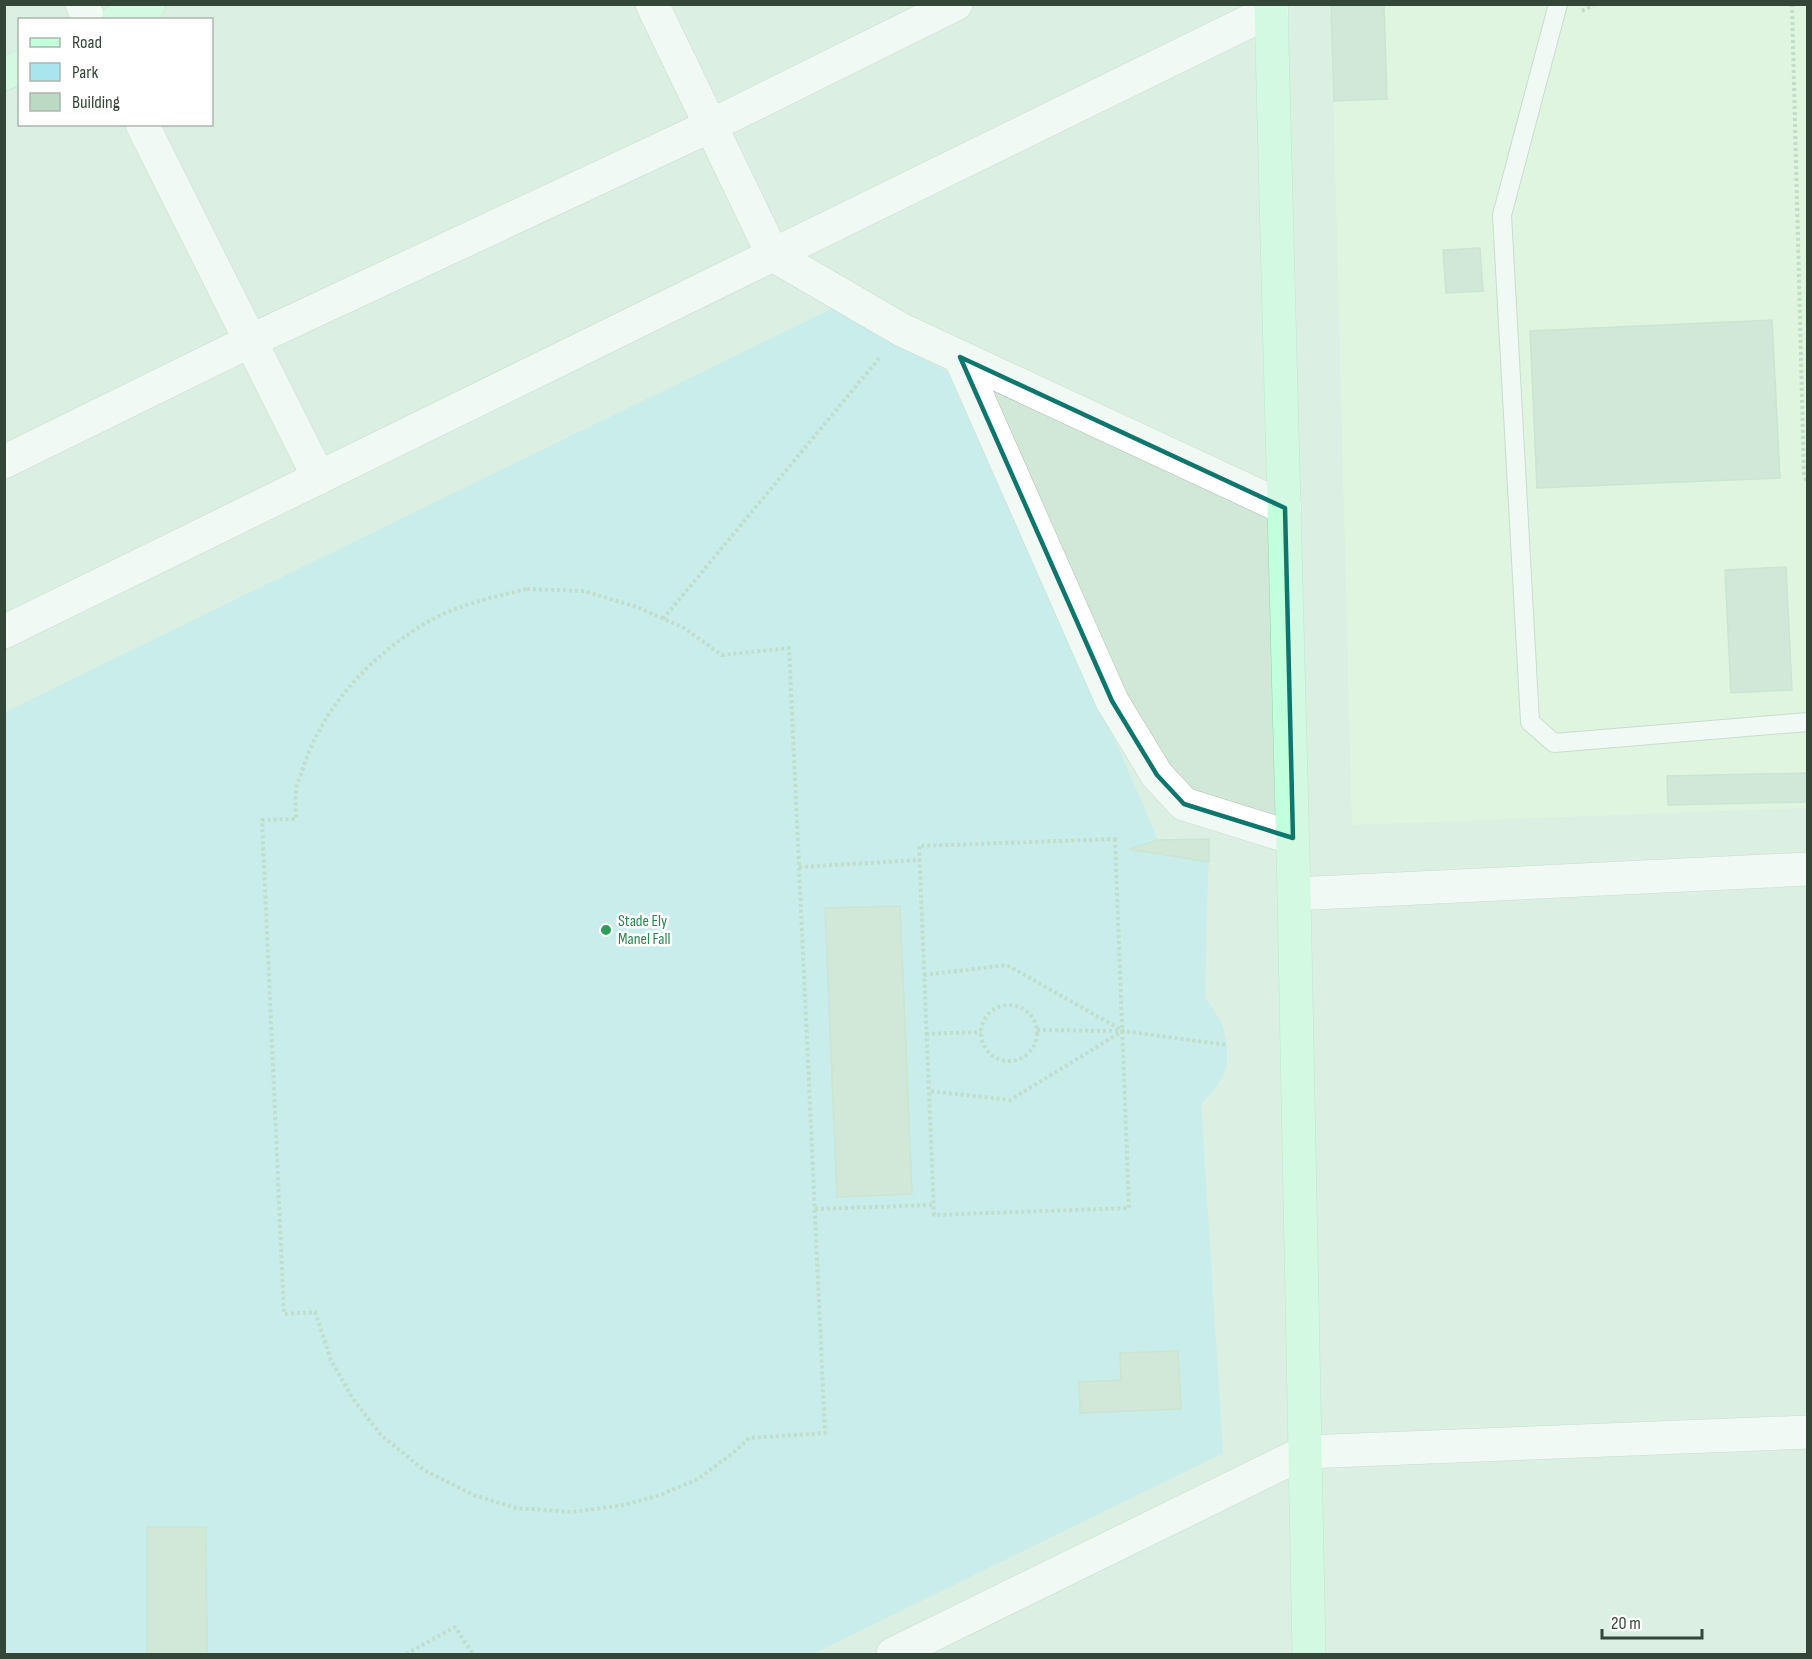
<svg xmlns="http://www.w3.org/2000/svg" width="1812" height="1659" viewBox="0 0 1812 1659" font-family="'Sofia Sans Condensed',sans-serif">
<style>
.residential{fill:#d1e8d9;fill-rule:evenodd}
.medical{fill:#dcf6d6}
.green{fill:#a8e5ec}
.building{fill:#bbd9c3;stroke:#abd2b5;stroke-width:1.5}
.lines{fill:none;stroke-linecap:round;stroke-linejoin:round}
.lane-casing{stroke:#a6c0ae;stroke-width:20}
.street-casing{stroke:#a6c0ae;stroke-width:34}
.secondary-casing{stroke:#8fd7ac;stroke-width:34}
.path{stroke:#96c3a3;stroke-width:4;stroke-dasharray:3 3;stroke-linecap:butt}
.lane{stroke:#fff;stroke-width:18}
.street{stroke:#fff;stroke-width:33}
.secondary{stroke:#c2ffdc;stroke-width:33}
.marked{fill:none;stroke:#0f766e;stroke-width:4.5;stroke-linejoin:round}
.leisure-dot{fill:#2e9e5b;stroke:#fff;stroke-width:2}
.labels{text-anchor:middle;dominant-baseline:central;stroke-width:5;stroke-linejoin:round;paint-order:stroke}
.leisure-label{font-size:16px;fill:#27864d;stroke:#fff;text-anchor:start}
</style>
<rect width="100%" height="100%" fill="#e4f4e9"/>
<path class="residential" d="M5,5H1807V1654H5ZM20,20H212V124H20Z"/>
<path class="medical" d="M1331,5H1807V808L1352,825Z"/>
<path class="green" d="M833,308L892,342L959,378L1158,840L1209,839L1205,997L1222,1023L1227,1045V1067L1216,1088L1201,1104L1223,1453L813,1654H5V712Z"/>
<g class="building">
<path d="M1331,4H1384L1387,99L1334,101Z"/>
<path d="M1480,248L1483,291L1446,293L1443,250Z"/>
<path d="M1772,320L1780,478L1537,488L1530,331Z"/>
<path d="M1786,567L1792,690L1731,693L1725,570Z"/>
<path d="M1808,773V802L1668,805L1667,776Z"/>
<path d="M1209,839V862L1129,849L1158,840Z"/>
<path d="M900,906L912,1194L837,1197L825,908Z"/>
<path d="M1178,1351L1181,1409L1080,1413L1079,1382L1121,1380L1120,1353Z"/>
<path d="M147,1527H206L207,1654H147Z"/>
</g>
<g class="lines">
<g class="lane-casing">
<path id="lane" d="M1558,4L1502,215L1530,722L1554,743L1808,722"/>
</g>
<g class="street-casing">
<g id="street">
<path d="M82,4L89,20"/>
<path d="M652,4L773,255L902,330L1285,508"/>
<path d="M142,124L319,478"/>
<path d="M960,357L1112,701L1157,775L1184,804L1293,838"/>
<path d="M4,462L250,341L710,126L956,4"/>
<path d="M4,632L1272,10"/>
<path d="M1294,894L1808,869"/>
<path d="M893,1654L1305,1452L1808,1432"/>
</g>
</g>
<g class="secondary-casing">
<g id="secondary">
<path d="M1271,4L1294,894L1309,1654"/>
<path d="M118,20L149,4"/>
<path d="M4,74L20,67"/>
</g>
</g>
<g class="path">
<path d="M1792,4L1804,477L1808,481"/>
<path d="M1582,11L1595,4"/>
<path d="M527,589L584,591L637,607L684,628L722,655L789,648L825,1433L749,1438L734,1452L698,1479L660,1495L624,1505L572,1512L516,1508L474,1495L424,1470L381,1435L353,1399L331,1360L315,1312L284,1314L262,820L296,819C296,810 295,800 296,791C297,782 302,773 304,765C325,703 375,652 431,620C460,604 495,597 527,589Z"/>
<path d="M663,619L881,356"/>
<path d="M1115,839L1129,1208L934,1215L919,846Z"/>
<path d="M799,867L920,860"/>
<path d="M924,975L1007,965L1123,1031L1010,1100L929,1091"/>
<circle cx="1009" cy="1033" r="28"/>
<path d="M1037,1030L1123,1031L1227,1045"/>
<path d="M926,1034L981,1032"/>
<path d="M815,1209L933,1205"/>
<path d="M406,1654L455,1627L473,1654"/>
</g>
<use href="#lane" class="lane"/>
<use href="#street" class="street"/>
<use href="#secondary" class="secondary"/>
</g>
<path d="M0 0H1812V1659H0ZM960,357L1285,508L1293,838L1184,804L1157,775L1112,701Z" fill="#e4f4e9" fill-opacity=".55" fill-rule="evenodd"/>
<path class="marked" d="M960,357L1285,508L1293,838L1184,804L1157,775L1112,701Z"/>
<circle class="leisure-dot" cx="606" cy="930" r="6"/>
<g class="labels">
<g class="leisure-label">
<text x="618" y="921">Stade Ely<tspan x="618" dy="18">Manel Fall</tspan></text>
</g>
</g>
<rect width="1812" height="1659" fill="none" stroke="#334638" stroke-width="12"/>
<rect x="18" y="18" width="195" height="108" fill="#ffffff" stroke="#adb5af" stroke-width="1.5"/>
<rect x="30" y="38" width="30" height="9" fill="#c2ffdc" stroke="#adb5af" stroke-width="1.5"/>
<text x="72" y="48" font-size="18" fill="#334638">Road</text>
<rect x="30" y="63" width="30" height="18" fill="#a8e5ec" stroke="#adb5af" stroke-width="1.5"/>
<text x="72" y="78" font-size="18" fill="#334638">Park</text>
<rect x="30" y="93" width="30" height="18" fill="#bbd9c3" stroke="#adb5af" stroke-width="1.5"/>
<text x="72" y="108" font-size="18" fill="#334638">Building</text>
<path d="M1602 1629v9h100v-9" fill="none" stroke="#334638" stroke-width="3"/>
<text x="1611" y="1629" font-size="18" fill="#334638" stroke="#ffffff" stroke-width="4.5" paint-order="stroke">20 m</text>
</svg>
